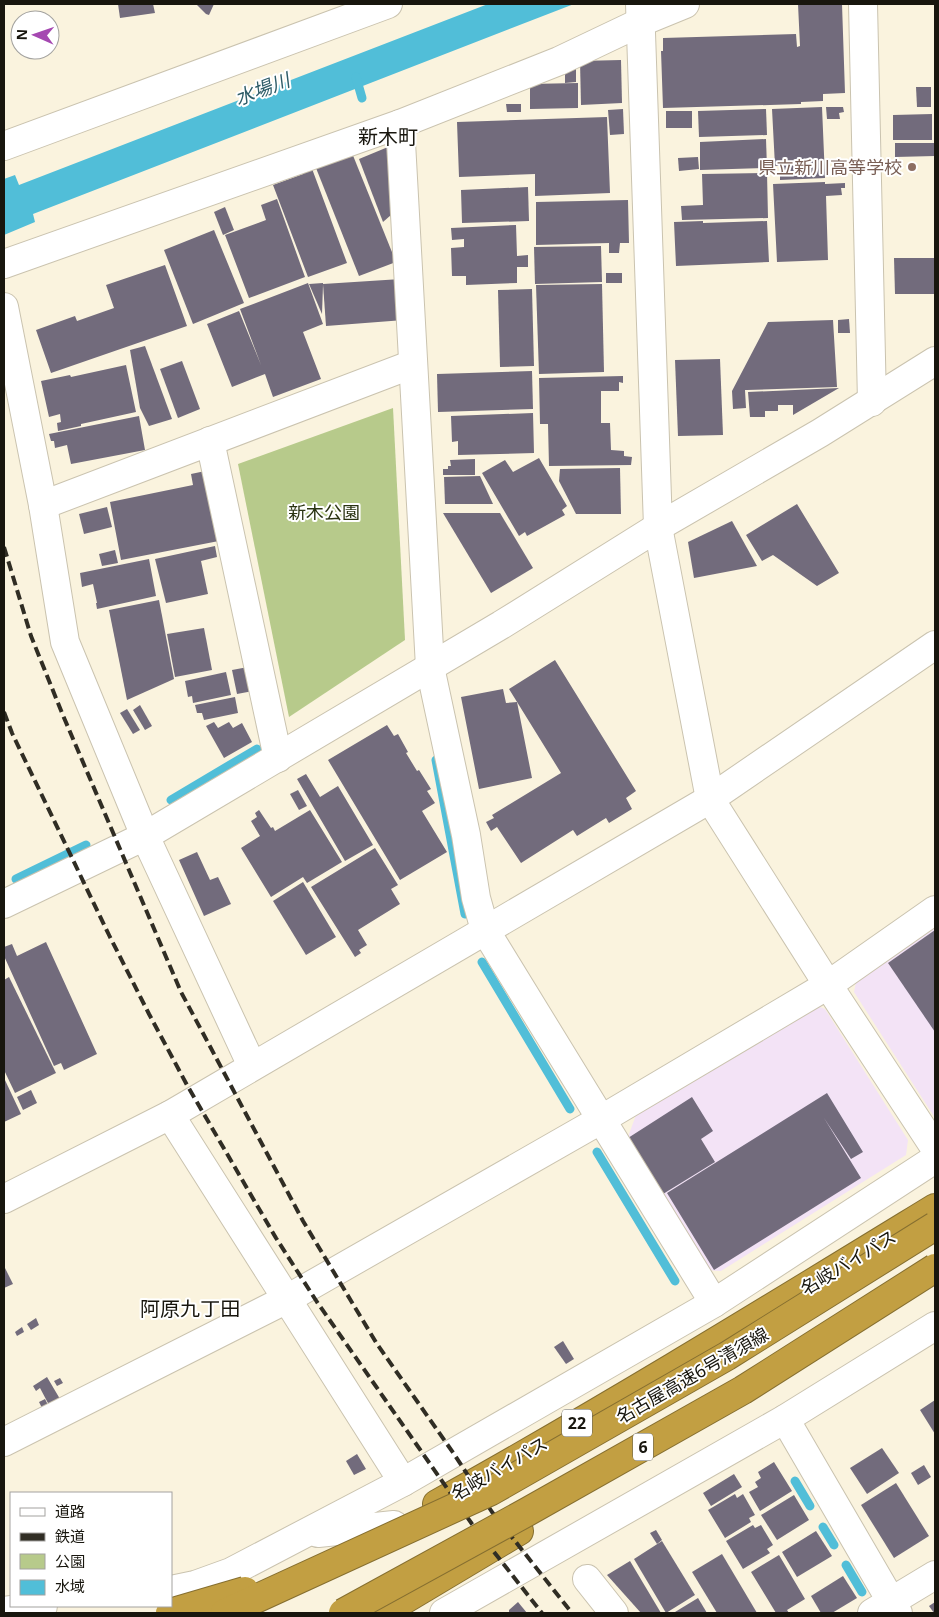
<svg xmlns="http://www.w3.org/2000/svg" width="939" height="1617" viewBox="0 0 939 1617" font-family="'Noto Sans','Noto Sans JP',sans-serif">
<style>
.industrial{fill:#f3e3f6}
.green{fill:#b7ca8b}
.water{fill:#51bed8}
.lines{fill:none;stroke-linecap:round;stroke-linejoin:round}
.stream{stroke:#51bed8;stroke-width:9}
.building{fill:#726b7c}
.minor-casing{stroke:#cac3af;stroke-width:30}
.highway-casing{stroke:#866f30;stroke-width:30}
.minor{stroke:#fff;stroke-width:28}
.highway{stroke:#c29f42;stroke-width:28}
.rail{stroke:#302d24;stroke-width:4;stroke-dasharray:10 5;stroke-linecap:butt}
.highway-bridge-casing{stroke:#866f30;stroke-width:30;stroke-linecap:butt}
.highway-bridge{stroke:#c29f42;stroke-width:28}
.education-dot{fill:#8d6e63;stroke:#fff;stroke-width:2}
.labels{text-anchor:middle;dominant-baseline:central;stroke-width:4;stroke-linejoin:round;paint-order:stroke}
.shield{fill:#fff;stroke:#5d5c56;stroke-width:1}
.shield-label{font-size:16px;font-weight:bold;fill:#18160e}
.education-label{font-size:18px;fill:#785e54;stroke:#fff;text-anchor:end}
.park-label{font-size:18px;fill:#2a3312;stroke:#fff}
.street-label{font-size:18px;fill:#18160e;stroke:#fff}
.water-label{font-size:19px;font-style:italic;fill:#2e5c68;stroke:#fff}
.quarter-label{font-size:20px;fill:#18160e;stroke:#fff}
</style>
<rect width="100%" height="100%" fill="#faf3de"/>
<g class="industrial">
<path d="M935,923V1118L854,992L857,977Z"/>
<path d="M812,1004L825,1009L908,1140L906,1155L721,1271L703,1270L625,1145L636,1115Z"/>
</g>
<path class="green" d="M393,408L405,640L289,717L238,464Z"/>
<path class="water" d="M488,4H574L33,214L35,222L4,235V179L15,175L19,185Z"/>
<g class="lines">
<g class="stream">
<path d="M356,77L362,98"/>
<path d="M436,760L465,914"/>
<path d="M171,800L257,749"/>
<path d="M16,879L86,845"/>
<path d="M482,962L570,1109"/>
<path d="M597,1152L675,1281"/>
<path d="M795,1481L810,1506"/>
<path d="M823,1527L834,1545"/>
<path d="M846,1565L862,1592"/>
</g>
</g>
<g class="building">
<path d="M118,4H153L155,13L120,18Z"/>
<path d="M196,4H214L209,15L206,14Z"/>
<path d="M798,4H842L845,93L823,94V101L801,102V104L663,108L661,51H663V38L796,34L797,47L800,46Z"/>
<path d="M621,60L622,103L581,105L580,61Z"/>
<path d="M569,66H576V82L565,83V72H569Z"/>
<path d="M578,83V108L530,109V84Z"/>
<path d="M916,87H931V107H917Z"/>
<path d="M506,104H521V112H507Z"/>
<path d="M822,107L825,178L780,180V166H775L772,109Z"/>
<path d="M826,107H843L844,112L839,113L840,119H827Z"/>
<path d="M623,109L624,134L610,135L608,110Z"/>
<path d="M766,109L767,135L699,137L698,111Z"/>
<rect x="666" y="111" width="26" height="17"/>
<path d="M932,114V140H893V115Z"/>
<path d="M607,117L610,193L535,196V174L459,177L457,122Z"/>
<path d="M766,139L767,168L700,170V142Z"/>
<path d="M895,143H935V156L895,157Z"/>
<path d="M388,147L391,215L383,222L359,159Z"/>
<path d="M352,153L396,262L359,276L316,168Z"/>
<path d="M698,157L699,169L679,171L678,158Z"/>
<path d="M311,166L347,263L308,277L273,185L303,174L301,169Z"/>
<path d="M767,173L768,218L682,220L681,206L703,205L702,174Z"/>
<path d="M825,182V184L845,183V188H841L842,195L826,196L828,260L777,262L773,184Z"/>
<path d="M528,187L529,221L462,223L461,190Z"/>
<path d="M277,199L305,277L249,298L225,235L266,220L261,205Z"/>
<path d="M628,200L629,243H620L619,253H609V243L536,245V202Z"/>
<path d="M225,207L234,230L223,235L214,212Z"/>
<path d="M703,221V223L767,221L769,262L676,266L674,222Z"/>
<path d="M516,225L517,256L528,255V267H517V283L466,285V276H452L451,248L464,247V239L452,240L451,228Z"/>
<path d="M214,230L244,303L193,324L164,250Z"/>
<path d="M601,246L602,282L535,284L534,247Z"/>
<path d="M894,258H935V294H895Z"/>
<path d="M165,265L187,326L51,373L36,330L75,316L77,321L114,308L106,285Z"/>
<rect x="606" y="273" width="16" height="10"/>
<path d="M401,279L404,320L326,326L323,284Z"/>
<path d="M308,283L323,324L303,332L321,379L273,397L265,374L232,387L207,324L239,311L261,365L240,309Z"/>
<path d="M323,283V285L322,314L309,284Z"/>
<path d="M602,284L604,372L539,374L536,285Z"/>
<path d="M532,289L534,366L500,367L498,290Z"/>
<path d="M849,319L850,333H838V320Z"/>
<path d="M833,320L837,387L747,390H745L746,408L733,409L732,391L768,322Z"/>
<path d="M145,346L172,419L149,426L140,408L130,350Z"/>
<path d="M720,359L723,435L678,436L675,360Z"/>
<path d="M182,361L200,409L178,418L160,369Z"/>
<path d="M126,365L136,412L81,424V426L58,431L57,423L61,422L60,414L49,417L41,381L70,375L71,377Z"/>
<path d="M532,371L533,409L438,412L437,374Z"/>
<path d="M623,376V383L619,382V391H601V423H610L611,450L624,451V456L632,457L631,465L549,466L548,424H540L539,378Z"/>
<path d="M839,388L793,415V405H778V411H765V417H750L748,392Z"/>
<path d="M533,413L534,453L458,455V441L452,442L451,416Z"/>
<path d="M139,416L145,450L71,464L67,445L55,448L54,441H51L49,434Z"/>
<path d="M539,458L567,506L562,510L565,515L527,536L525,532L519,536L482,473L505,460L513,472Z"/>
<path d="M475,459V475H443V469H448V466H451L450,460Z"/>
<path d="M620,468L621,514H576L559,481L560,469Z"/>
<path d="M210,470L224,540L121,560L110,502L193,485L191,474Z"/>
<path d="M480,476L493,504H445L444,477Z"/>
<path d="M797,504L839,573L817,586L773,555L762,561L746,535Z"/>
<path d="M107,507L112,527L84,534L79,514Z"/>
<path d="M443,513H500L533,568L491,593Z"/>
<path d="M732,521L757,566L694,578L688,542Z"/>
<path d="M215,546L217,557L201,561L208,594L166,603L155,559Z"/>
<path d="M115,550L118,563L102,566L99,554Z"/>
<path d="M149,559L156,596L97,609L96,603H97L93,584L82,587L80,573Z"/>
<path d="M159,600L174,679L127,700L109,610Z"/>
<path d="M204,628L212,670L175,677L167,634Z"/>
<path d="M555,660L636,791L626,798L632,809L609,823L606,818L577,836L573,830L521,863L497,827L491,831L486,822L494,818L492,815L561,773L509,689Z"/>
<path d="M248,667L253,691L237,694L232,670Z"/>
<path d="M226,672L231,695L193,703L192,696L188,697L185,681Z"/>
<path d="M503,689L506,703L517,702L532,778L479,789L461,697Z"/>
<path d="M235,697L238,713L204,720L202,713H197L195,705Z"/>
<path d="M140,705L152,726L145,730L133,710Z"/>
<path d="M127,709L140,730L133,734L120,713Z"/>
<path d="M214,722L218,728L229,722L233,728L242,723L252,742L224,758L206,726Z"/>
<path d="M387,725L394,736L398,734L408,752L406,753L417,771L419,770L431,789L427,791L435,803L422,811L447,852L400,880L328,760Z"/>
<path d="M306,774L320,797L338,786L373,845L345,861L297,779Z"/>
<path d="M298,790L307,806L299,810L290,794Z"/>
<path d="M259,810L271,828L273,827L275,831L310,810L342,862L307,883L303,877L271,897L241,848L260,836L251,821L257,817L255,813Z"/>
<path d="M375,848L398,885L391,889L400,904L358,930L367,945L359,950L361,953L355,957L311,887Z"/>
<path d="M197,852L210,880L218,877L231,904L204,916L179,860Z"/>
<path d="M303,882L336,937L306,955L273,901Z"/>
<path d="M935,930V1032L888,963Z"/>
<path d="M46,942L97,1054L64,1070L61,1063L54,1066L4,956V947L12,944L17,956Z"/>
<path d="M9,977L56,1073L15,1093L4,1070V980Z"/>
<path d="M4,1078L21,1114L4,1122Z"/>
<path d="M31,1090L37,1103L23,1110L17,1097Z"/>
<path d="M827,1093L863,1152L851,1159L824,1118L861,1178L714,1270L667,1193Z"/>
<path d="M692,1097L713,1131L701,1139L715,1162L663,1194L628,1138Z"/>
<path d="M4,1266L13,1284L4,1288Z"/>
<path d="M36,1318L39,1325L31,1330L27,1324Z"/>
<path d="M22,1327L24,1332L17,1336L15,1332Z"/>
<path d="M563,1341L574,1359L566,1364L554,1347Z"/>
<path d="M47,1377L60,1399L49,1405L40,1388L36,1391L33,1386Z"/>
<path d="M60,1378L63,1383L57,1386L54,1381Z"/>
<path d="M45,1399L48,1405L42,1408L39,1402Z"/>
<path d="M935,1400V1434L920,1410Z"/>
<path d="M882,1448L899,1473L867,1494L850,1468Z"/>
<path d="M357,1454L366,1469L354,1475L346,1461Z"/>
<path d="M774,1462L792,1491L760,1511L749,1492L758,1487L755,1482L761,1478L758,1472Z"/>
<path d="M924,1465L931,1477L918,1485L911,1473Z"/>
<path d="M734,1474L742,1487L711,1506L703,1493Z"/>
<path d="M896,1483L929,1536L894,1558L861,1505Z"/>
<path d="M735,1494L737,1498L743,1494L755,1515L749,1518L751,1522L725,1538L708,1510Z"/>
<path d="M794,1495L809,1520L777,1540L761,1515Z"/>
<path d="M753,1525L755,1528L761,1525L773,1545L767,1549L770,1553L743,1569L726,1541Z"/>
<path d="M656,1530L662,1540L657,1544L650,1533Z"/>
<path d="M816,1531L832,1556L797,1577L782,1552Z"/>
<path d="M662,1541L695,1595L666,1613L634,1559Z"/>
<path d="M722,1554L757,1613H717L692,1572Z"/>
<path d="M779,1555L805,1599L787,1610L789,1613H776L751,1572Z"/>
<path d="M630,1561L661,1613H641L607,1575Z"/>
<path d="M843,1576L857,1598L832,1613H821L811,1596Z"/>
<path d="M698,1598L707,1613H676L675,1612Z"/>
<path d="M518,1602L527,1613H509V1610Z"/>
<path d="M935,1602V1613H934L929,1606Z"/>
</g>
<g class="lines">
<g class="minor-casing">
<g id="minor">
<path d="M640,4L658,527L710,799L828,985L935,1148"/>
<path d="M863,4L872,402"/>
<path d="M400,124L430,667L466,835L476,898L485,930L714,1303"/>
<path d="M4,146L388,4"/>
<path d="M4,264L400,124L559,61L641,22L685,4"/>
<path d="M4,307L43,505L65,642L145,836L252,1066"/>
<path d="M210,441L278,758"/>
<path d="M43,505L413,364"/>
<path d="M4,904L145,836L501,625L658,527L820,433L935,361"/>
<path d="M170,1115L403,1482"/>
<path d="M4,1199L170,1115L710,799L935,645"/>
<path d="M785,1419L898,1613"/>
<path d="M4,1442L287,1299L602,1119L828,985L935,910"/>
<path d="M318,1533L394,1525"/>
<path d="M587,1579L614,1613"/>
<path d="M171,1590L195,1585L231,1572L403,1482L714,1303L935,1159"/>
<path d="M4,1611L43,1606"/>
<path d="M444,1613L785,1419L935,1326"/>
<path d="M872,1613L935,1575"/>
</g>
</g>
<g class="highway-casing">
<g id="highway">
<path d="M437,1504C606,1410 770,1309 935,1208"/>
<path d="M373,1613L402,1601L519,1531"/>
</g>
</g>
<use href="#minor" class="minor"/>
<use href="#highway" class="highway"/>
<g class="rail">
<path d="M4,547L31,636L62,713L181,992L303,1221L377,1344L454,1454L492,1512L572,1613"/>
<path d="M4,712L12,733L109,935L149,1014L187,1085L276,1238L317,1302L472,1524L542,1613"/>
</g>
<g class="highway-bridge-casing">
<g id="highway-bridge">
<path d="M170,1613L245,1591"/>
<path d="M225,1613L491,1491L727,1356L935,1226"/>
<path d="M343,1613L527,1512L743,1390L935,1268"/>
</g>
</g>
<use href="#highway-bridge" class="highway-bridge"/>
</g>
<circle class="education-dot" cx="912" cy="167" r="5"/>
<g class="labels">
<g class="shield">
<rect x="562" y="1409.5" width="30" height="27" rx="4"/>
<rect x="633" y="1433.5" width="20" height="27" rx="4"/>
</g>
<g class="shield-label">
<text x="577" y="1423">22</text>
<text x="643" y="1447">6</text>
</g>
<g class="education-label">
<text x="902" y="167">県立新川高等学校</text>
</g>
<g class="park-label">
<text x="324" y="512">新木公園</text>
</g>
<g class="street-label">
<text transform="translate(848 1262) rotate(-31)">名岐バイパス</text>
<text transform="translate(692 1375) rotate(-30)">名古屋高速6号清須線</text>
<text transform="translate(499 1468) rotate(-30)">名岐バイパス</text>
</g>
<g class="water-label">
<text transform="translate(262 89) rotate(-21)">水場川</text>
</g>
<g class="quarter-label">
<text x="388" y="136">新木町</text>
<text x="190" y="1308">阿原九丁田</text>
</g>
</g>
<rect width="939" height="1617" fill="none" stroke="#18160e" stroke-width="10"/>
<rect x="10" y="1492" width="162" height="115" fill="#ffffff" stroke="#a3a29f"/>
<rect x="20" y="1508" width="25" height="8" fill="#ffffff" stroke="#a3a29f"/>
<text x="55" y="1517" font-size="15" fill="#18160e">道路</text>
<rect x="20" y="1533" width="25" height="8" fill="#302d24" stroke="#a3a29f"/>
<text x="55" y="1542" font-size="15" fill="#18160e">鉄道</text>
<rect x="20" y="1554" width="25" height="15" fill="#b7ca8b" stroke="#a3a29f"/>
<text x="55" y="1567" font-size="15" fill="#18160e">公園</text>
<rect x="20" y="1580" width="25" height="15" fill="#51bed8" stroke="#a3a29f"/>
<text x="55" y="1592" font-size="15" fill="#18160e">水域</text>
<g transform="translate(35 35) rotate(272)"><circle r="24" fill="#ffffff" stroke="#a3a29f"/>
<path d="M0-4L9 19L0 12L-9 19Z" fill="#a548b1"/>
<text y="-8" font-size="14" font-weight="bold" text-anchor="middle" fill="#18160e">N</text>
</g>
</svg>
